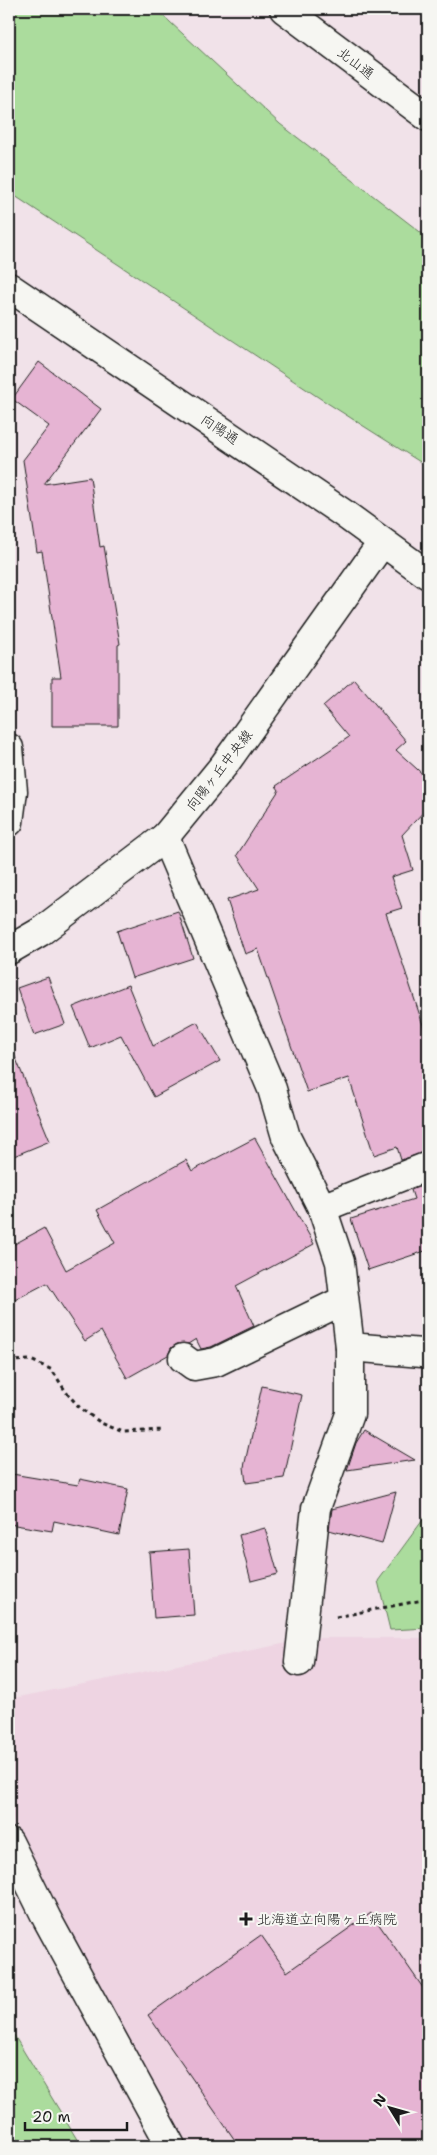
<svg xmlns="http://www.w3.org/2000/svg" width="437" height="2155" viewBox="0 0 437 2155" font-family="'Shantell Sans','Klee One',sans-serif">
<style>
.built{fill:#eed4e2}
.green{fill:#abdc9d;stroke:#647c5c}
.building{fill:#e6b4d3;stroke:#1c1c1c}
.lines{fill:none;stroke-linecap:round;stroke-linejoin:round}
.minor-casing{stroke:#1c1c1c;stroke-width:31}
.tertiary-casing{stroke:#1c1c1c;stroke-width:31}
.path{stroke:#1c1c1c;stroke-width:3;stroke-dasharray:4 4;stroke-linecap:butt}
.minor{stroke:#f6f6f2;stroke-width:28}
.tertiary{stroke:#f6f6f2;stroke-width:28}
.poi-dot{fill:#1c1c1c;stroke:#f6f6f2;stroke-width:2}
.labels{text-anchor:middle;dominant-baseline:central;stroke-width:4;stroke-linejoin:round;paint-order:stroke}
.street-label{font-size:14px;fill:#1c1c1c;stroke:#f6f6f2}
.poi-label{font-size:14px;fill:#1c1c1c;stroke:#f6f6f2;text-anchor:start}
</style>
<rect width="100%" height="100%" fill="#f1e2e9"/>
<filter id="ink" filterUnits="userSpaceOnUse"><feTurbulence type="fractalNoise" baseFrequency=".02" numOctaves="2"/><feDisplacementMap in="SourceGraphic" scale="10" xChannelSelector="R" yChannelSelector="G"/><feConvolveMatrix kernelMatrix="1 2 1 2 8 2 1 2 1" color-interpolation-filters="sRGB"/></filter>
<g filter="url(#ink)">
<path class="built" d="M312,1638H428V2146H186L116,2018L9,1812V1699Z"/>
<g class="green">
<path d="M9,9H156L280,124L428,238V467L321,399L9,192Z"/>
<path d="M428,1513V1628L390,1630L378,1581Z"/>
<path d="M9,2027L81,2146H9Z"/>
</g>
<g class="building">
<path d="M39,362L101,409L44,484L90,477L100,547L104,546L120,644L118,645V726H52V677H61L42,551L37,552L23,460L49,426L12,399Z"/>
<path d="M354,679L406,741L396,750L428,779V807L402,835L413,870L391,877L402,908L386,913L428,1040V1151L401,1160L397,1147L374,1155L349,1078L307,1092L258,949L245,954L227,900L259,889L237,855L279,790L276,786L349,737L323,706Z"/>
<path d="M178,911L193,958L132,978L117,931Z"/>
<path d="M48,977L65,1024L34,1035L17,988Z"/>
<path d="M128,985L153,1046L197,1022L220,1061L154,1097L121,1035L90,1048L73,1007Z"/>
<path d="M9,1042L50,1141L9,1158Z"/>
<path d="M255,1138L314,1244L236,1286L254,1326L211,1347L201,1349L196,1339L188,1344H177L171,1348L168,1355L127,1378L101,1331L85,1341L47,1283L9,1303V1247L44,1228L66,1270L115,1243L97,1210L186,1160L192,1171Z"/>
<path d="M428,1183V1250L368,1270L351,1219L414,1199L411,1190Z"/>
<path d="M262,1386L302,1395L284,1478L246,1483L244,1467Z"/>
<path d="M364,1430L415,1460L347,1470L356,1443Z"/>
<path d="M12,1474L78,1485L80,1479L128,1489L119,1535L54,1521L52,1531L9,1524V1493Z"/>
<path d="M396,1492L382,1544L329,1530L332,1509Z"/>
<path d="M265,1528L278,1574L251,1581L239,1535Z"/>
<path d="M189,1549L194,1615L154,1618L149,1552Z"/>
<path d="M371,1913L428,1995V2146H239L148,2015L261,1935L287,1972Z"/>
</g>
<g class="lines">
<g class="minor-casing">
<g id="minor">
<path d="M9,748L13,791L9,822"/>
<path d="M165,837L272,1089L286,1137L322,1208L340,1262L350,1347L422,1353L428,1351"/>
<path d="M322,1208L428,1166"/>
<path d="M183,1358L194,1366L216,1362L344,1300"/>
<path d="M299,1662L316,1508L350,1414V1347"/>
<path d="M9,1842L47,1919L171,2146"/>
</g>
</g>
<g class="tertiary-casing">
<g id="tertiary">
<path d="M284,9L428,117"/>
<path d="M9,287L343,513L428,575"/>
<path d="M9,950L40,932L165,837L224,765L382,543"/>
</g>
</g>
<g class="path">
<path d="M9,1361L31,1360L52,1370L66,1392L80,1408L101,1423L123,1432L164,1430"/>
<path d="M336,1617L428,1599"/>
</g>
<use href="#minor" class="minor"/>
<use href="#tertiary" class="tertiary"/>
</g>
</g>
<path class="poi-dot" d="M243.5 1911.5h5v5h5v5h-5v5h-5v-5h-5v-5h5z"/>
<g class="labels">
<g class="street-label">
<text transform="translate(356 63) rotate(37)">北山通</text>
<text transform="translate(220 429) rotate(34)">向陽通</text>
<text transform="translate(219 770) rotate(-52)">向陽ヶ丘中央線</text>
</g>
<g class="poi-label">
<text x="257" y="1919">北海道立向陽ヶ丘病院</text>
</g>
</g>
<rect width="437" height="2155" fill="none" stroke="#f6f6f2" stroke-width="30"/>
<rect x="15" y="15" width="407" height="2125" fill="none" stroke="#1c1c1c" stroke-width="2" filter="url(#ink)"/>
<g transform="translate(390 2108) rotate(307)" stroke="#f6f6f2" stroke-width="4" paint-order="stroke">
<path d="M0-4L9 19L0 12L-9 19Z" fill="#1c1c1c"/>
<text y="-8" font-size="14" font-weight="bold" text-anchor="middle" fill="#1c1c1c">N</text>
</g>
<path d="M25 2122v8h102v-8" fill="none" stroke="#1c1c1c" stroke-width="2.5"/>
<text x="32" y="2122" font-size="15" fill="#1c1c1c" stroke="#f6f6f2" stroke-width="4" paint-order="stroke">20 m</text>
</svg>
